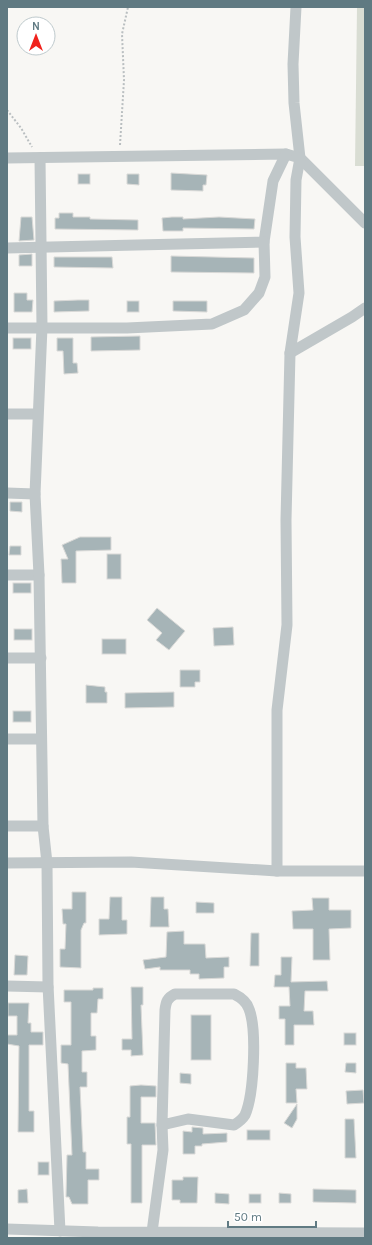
<svg xmlns="http://www.w3.org/2000/svg" width="372" height="1245" viewBox="0 0 372 1245" font-family="Karla,sans-serif">
<style>
.green{fill:#d9ddd3}
.building{fill:#a6b4b7;stroke:#d9d9d7}
.lines{fill:none;stroke-linecap:round;stroke-linejoin:round}
.path{stroke:#babfc1;stroke-width:2;stroke-dasharray:2 2;stroke-linecap:butt}
.minor{stroke:#c0c7c9;stroke-width:11}
</style>
<rect width="100%" height="100%" fill="#f8f7f4"/>
<path class="green" d="M357,7H365V166H355Z"/>
<g class="building">
<path d="M171,173L207,175L206,185H203V191L171,190Z"/>
<rect x="78" y="174" width="12" height="10"/>
<path d="M127,174H139V185L127,184Z"/>
<path d="M59,213H73V217H90V219L138,220V230L55,229V218H59Z"/>
<path d="M21,217H32L34,240L19,241Z"/>
<path d="M172,217H183V219L219,217L255,219L254,229L183,228V231H163L162,218Z"/>
<path d="M32,254V266H19V255Z"/>
<path d="M171,256L254,258V273L171,272Z"/>
<path d="M54,257H112L113,268L54,267Z"/>
<path d="M14,293H27V300H33L32,312H14Z"/>
<path d="M78,300H89V311L54,312V301Z"/>
<rect x="127" y="301" width="12" height="11"/>
<path d="M173,301H207V312L173,311Z"/>
<path d="M140,336V350L91,351V337Z"/>
<rect x="13" y="338" width="18" height="11"/>
<path d="M57,338H73V363H77L78,373L64,374L63,351H57Z"/>
<path d="M10,502H22V512L10,511Z"/>
<path d="M80,537H111V550L76,551V583H62L61,559H68L62,545Z"/>
<path d="M10,546H21V555H9Z"/>
<rect x="107" y="554" width="14" height="25"/>
<rect x="13" y="583" width="18" height="10"/>
<path d="M157,608L185,631L169,650L156,640L162,633L147,620Z"/>
<path d="M233,627L234,645L214,646L213,628Z"/>
<rect x="14" y="629" width="18" height="11"/>
<rect x="102" y="639" width="24" height="15"/>
<path d="M180,670H200V682H195V687H180Z"/>
<path d="M86,685L105,687V692H107V703H86Z"/>
<path d="M174,692V707L125,708V693Z"/>
<rect x="13" y="711" width="18" height="11"/>
<path d="M72,892H86V923H84L81,930V968L60,967V949H65L66,924H63L62,909H72Z"/>
<path d="M110,897H122V920H127V934L99,935V919H109Z"/>
<path d="M151,897H164V909H168L169,927H150Z"/>
<path d="M312,898H329V910H351V928L329,929L330,960H313V929H293L292,911L313,910Z"/>
<path d="M196,902L214,903V913H196Z"/>
<path d="M184,931V944H205L206,958L229,957V967H224V978L199,979V974H190V970H160V967L145,969L143,960L166,957L167,932Z"/>
<path d="M251,933H259V966H250Z"/>
<path d="M15,955L28,956L27,975H14Z"/>
<path d="M281,957H292L291,982L327,981L328,991H305L304,1011H313L314,1025H294V1045H285V1019H279V1006H290L289,987H274L275,975H281Z"/>
<path d="M131,987H143V1005H141L143,1055L131,1056V1050H122V1039H132Z"/>
<path d="M93,988H103V999H98L97,1013H91V1036H96V1050L82,1051V1072H87V1087H80L83,1152H86V1169H99V1180H88V1204H72L69,1197H66L67,1155H72L68,1064L61,1063V1045H71V1002H64V990H93Z"/>
<path d="M8,1003H29L28,1023H31V1032H43V1045H29V1111H34V1132H18L19,1046L7,1044V1035H17V1016H8Z"/>
<rect x="191" y="1015" width="20" height="45"/>
<rect x="344" y="1033" width="12" height="12"/>
<path d="M286,1063H296V1068H306L307,1089H296L297,1103H286Z"/>
<path d="M346,1063H356V1073L345,1072Z"/>
<path d="M180,1073L191,1074V1084L180,1083Z"/>
<path d="M141,1085L156,1086V1097H141V1123H155L156,1145H142V1203H131V1144H127V1117H130V1086Z"/>
<path d="M363,1090L364,1103L347,1104L346,1091Z"/>
<path d="M297,1104V1119L292,1128L284,1123Z"/>
<path d="M345,1119H354L356,1158H345Z"/>
<path d="M192,1127L203,1128V1134L227,1133V1142L202,1144V1146H195V1154H183V1131L192,1132Z"/>
<rect x="247" y="1130" width="23" height="10"/>
<rect x="38" y="1162" width="11" height="13"/>
<path d="M183,1177H198L197,1203H180V1200H172V1180H183Z"/>
<path d="M27,1189L28,1203H18V1190Z"/>
<path d="M313,1189L356,1190V1203L313,1202Z"/>
<path d="M215,1193L229,1194V1204L215,1203Z"/>
<path d="M279,1193L291,1194V1203H279Z"/>
<rect x="249" y="1194" width="12" height="9"/>
</g>
<g class="lines">
<g class="path">
<path d="M7,110L21,128L32,147"/>
<path d="M120,145L124,80L122,34L128,7"/>
</g>
<g class="minor">
<path d="M296,7L293,64L294,103L300,158L365,223"/>
<path d="M7,158L286,154L300,158L296,180L295,237L299,293L290,353L286,520L287,625L277,710V871"/>
<path d="M7,248L264,242L273,181L286,154"/>
<path d="M7,328H127L212,324L244,310L259,293L265,277L264,242"/>
<path d="M290,353L352,317L365,308"/>
<path d="M7,414H37"/>
<path d="M7,493L35,494"/>
<path d="M7,575H39"/>
<path d="M7,658H41"/>
<path d="M7,739H40"/>
<path d="M7,826H43L39,575L35,494L42,327L40,158"/>
<path d="M43,826L47,863L48,985L60,1231"/>
<path d="M7,863L131,862L277,871H365"/>
<path d="M7,986L48,987"/>
<path d="M175,994H234C240,997 247,1002 249,1009C257,1029 254,1095 245,1115C242,1120 239,1122 234,1125L188,1119L162,1125L165,1010C166,1002 167,998 175,994Z"/>
<path d="M7,1229L98,1232L365,1233"/>
<path d="M152,1232L163,1150L162,1125"/>
</g>
</g>
<rect width="372" height="1245" fill="none" stroke="#607a82" stroke-width="16"/>
<g transform="translate(36 36)"><circle r="19" fill="#ffffff" stroke="#bfcacd"/>
<path d="M0-3L7 15L0 10L-7 15Z" fill="#f0221c"/>
<text y="-6" font-size="11" font-weight="bold" text-anchor="middle" fill="#607a82">N</text>
</g>
<path d="M228 1221v6h88v-6" fill="none" stroke="#607a82" stroke-width="2"/>
<text x="234" y="1221" font-size="12" fill="#607a82" stroke="#ffffff" stroke-width="3" paint-order="stroke">50 m</text>
</svg>
